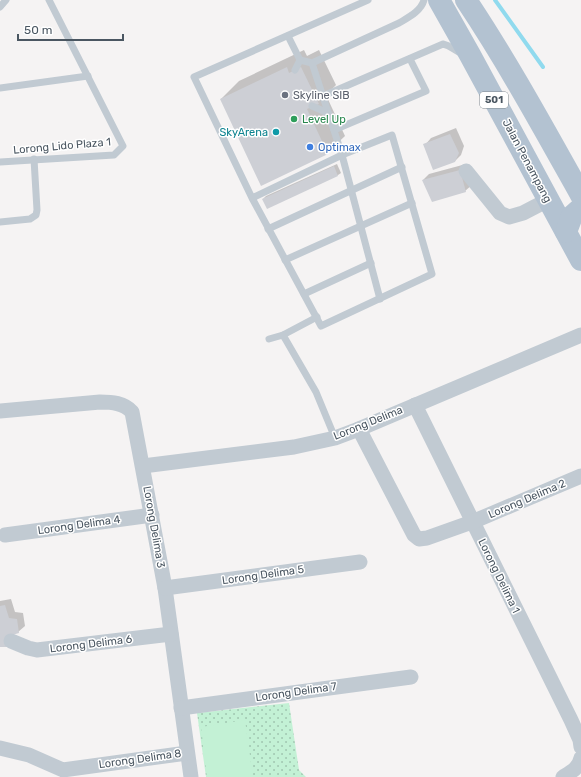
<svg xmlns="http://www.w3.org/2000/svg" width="581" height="777" viewBox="0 0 581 777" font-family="Rubik,sans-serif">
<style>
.park{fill:url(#park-dots)}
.garden{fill:#c3f1d5}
.shadow{fill:#0003}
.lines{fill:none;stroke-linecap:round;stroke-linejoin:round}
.stream{stroke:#90daee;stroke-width:4}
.building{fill:#cdcfd5}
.lane{stroke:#c1cad2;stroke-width:7}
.street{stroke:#c1cad2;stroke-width:15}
.primary{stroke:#b3c2d1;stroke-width:22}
.worship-dot{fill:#6b7280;stroke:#fff;stroke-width:1.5}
.leisure-dot{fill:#2e9e5b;stroke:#fff;stroke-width:1.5}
.culture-dot{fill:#0f9aa8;stroke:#fff;stroke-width:1.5}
.shop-dot{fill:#3f7fe0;stroke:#fff;stroke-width:1.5}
.labels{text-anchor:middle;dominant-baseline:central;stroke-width:3;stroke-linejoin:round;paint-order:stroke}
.shield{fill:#fff;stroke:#808990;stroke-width:1}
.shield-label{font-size:10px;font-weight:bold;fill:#4a5661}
.worship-label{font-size:11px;fill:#5b616d;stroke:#fff;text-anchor:start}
.leisure-label{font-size:11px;fill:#27864d;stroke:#fff;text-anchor:start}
.culture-label{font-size:11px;fill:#0d838f;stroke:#fff;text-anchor:end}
.street-label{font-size:11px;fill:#4a5661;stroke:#fff}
.shop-label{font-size:11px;fill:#366cbe;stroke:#fff;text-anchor:start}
</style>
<defs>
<pattern id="park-dots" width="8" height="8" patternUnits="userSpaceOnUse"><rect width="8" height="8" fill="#c3f1d5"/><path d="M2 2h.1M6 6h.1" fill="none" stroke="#a0c6b0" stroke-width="1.8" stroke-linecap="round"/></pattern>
</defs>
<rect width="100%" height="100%" fill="#f5f3f3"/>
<path class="park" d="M289,703L299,770L306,777H206L197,713Z"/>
<path class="garden" d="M245,720L253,777H207L201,727Z"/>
<g class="shadow">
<path d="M304,50L307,56L319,50L336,85L326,95L345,136L327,153L221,99L239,81Z"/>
<path d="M456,128L464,146L461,155L455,161L425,145L431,138Z"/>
<path d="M337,164L341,173L338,175L263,199L266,196Z"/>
<path d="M466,164L472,185L465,191L423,180L429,174Z"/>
<path d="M11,599L15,612L23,613L25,626L18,632L11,634L0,646V601Z"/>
</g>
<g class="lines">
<path class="stream" d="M495,0L543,67"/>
</g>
<g class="building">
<path d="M287,67L289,73L301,67L319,104L307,109L328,154L261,186L220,99Z"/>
<path d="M450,134L459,153L455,162L433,170L423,144Z"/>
<path d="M334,166L338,176L267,209L262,199Z"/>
<path d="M460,170L466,192L432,202L422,180Z"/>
<path d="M5,605L9,618L17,619L19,633L5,637L7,647H0V606Z"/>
</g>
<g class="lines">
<g class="lane">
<path d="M0,7L6,0"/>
<path d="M288,36L300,60L312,63L399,23C409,17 421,11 424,0"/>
<path d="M312,63L342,155L380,299"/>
<path d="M295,70L300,60"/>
<path d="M0,88L88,76"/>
<path d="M323,96L443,44C453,46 454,52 464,54"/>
<path d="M312,106L328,113"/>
<path d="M334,130L426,91L410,59"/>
<path d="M0,162L114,155L123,146L49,0"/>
<path d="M252,198L342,155L392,135L432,274L321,326L252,198L194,77L368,0"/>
<path d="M0,222L30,219L36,215L37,210L34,159"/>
<path d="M268,229L402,167"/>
<path d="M285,260L412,203"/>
<path d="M304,294L371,263"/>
<path d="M283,335L317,317"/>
<path d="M269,339L283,335L316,392L335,438"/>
</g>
<g class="street">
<path d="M466,171L500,213L509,217L523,213L548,200"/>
<path d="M415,405L571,720L580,740L581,747"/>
<path d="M0,411L100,402C112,402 124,403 132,412L165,588L191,777"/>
<path d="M359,429L414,535L419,539L427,538L472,522L581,476"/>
<path d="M143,466L294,447L335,438L359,429L581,335"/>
<path d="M5,535L152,515"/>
<path d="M165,588L360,562"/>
<path d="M11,641L28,648L37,650L171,634"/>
<path d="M181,708L411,677"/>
<path d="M0,748L29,755L63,770L187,753"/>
<path d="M563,777C571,772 579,768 581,758"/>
</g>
<g class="primary">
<path d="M439,0L470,55L581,260"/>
<path d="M466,0C508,63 544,129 581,195"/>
<path d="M566,232L572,216L581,208"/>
</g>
</g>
<circle class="worship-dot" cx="285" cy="95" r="4"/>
<circle class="leisure-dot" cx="294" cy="119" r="4"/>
<circle class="culture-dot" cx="276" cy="132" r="4"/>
<circle class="shop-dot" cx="310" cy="147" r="4"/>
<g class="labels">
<rect class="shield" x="480" y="92" width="28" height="16" rx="3"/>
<g class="shield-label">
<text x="494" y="100">501</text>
</g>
<g class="worship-label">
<text x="293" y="95">Skyline SIB</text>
</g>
<g class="leisure-label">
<text x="302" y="119">Level Up</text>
</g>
<g class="culture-label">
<text x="268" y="132">SkyArena</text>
</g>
<g class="street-label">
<text transform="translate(62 146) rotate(-5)">Lorong Lido Plaza 1</text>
<text transform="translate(527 161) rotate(62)">Jalan Penampang</text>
<text transform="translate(368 423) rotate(-22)">Lorong Delima</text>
<text transform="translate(527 499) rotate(-23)">Lorong Delima 2</text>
<text transform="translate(79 525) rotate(-8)">Lorong Delima 4</text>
<text transform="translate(154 527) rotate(80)">Lorong Delima 3</text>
<text transform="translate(263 575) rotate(-8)">Lorong Delima 5</text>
<text transform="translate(499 576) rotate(64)">Lorong Delima 1</text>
<text transform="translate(91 644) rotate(-7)">Lorong Delima 6</text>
<text transform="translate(296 692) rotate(-8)">Lorong Delima 7</text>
<text transform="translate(140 759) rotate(-8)">Lorong Delima 8</text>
</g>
<g class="shop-label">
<text x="318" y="147">Optimax</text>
</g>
</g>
<path d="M18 34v6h105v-6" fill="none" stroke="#4a5661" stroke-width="2"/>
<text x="24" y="34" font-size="12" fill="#4a5661" stroke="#ffffff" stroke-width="3" paint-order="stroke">50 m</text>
</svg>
